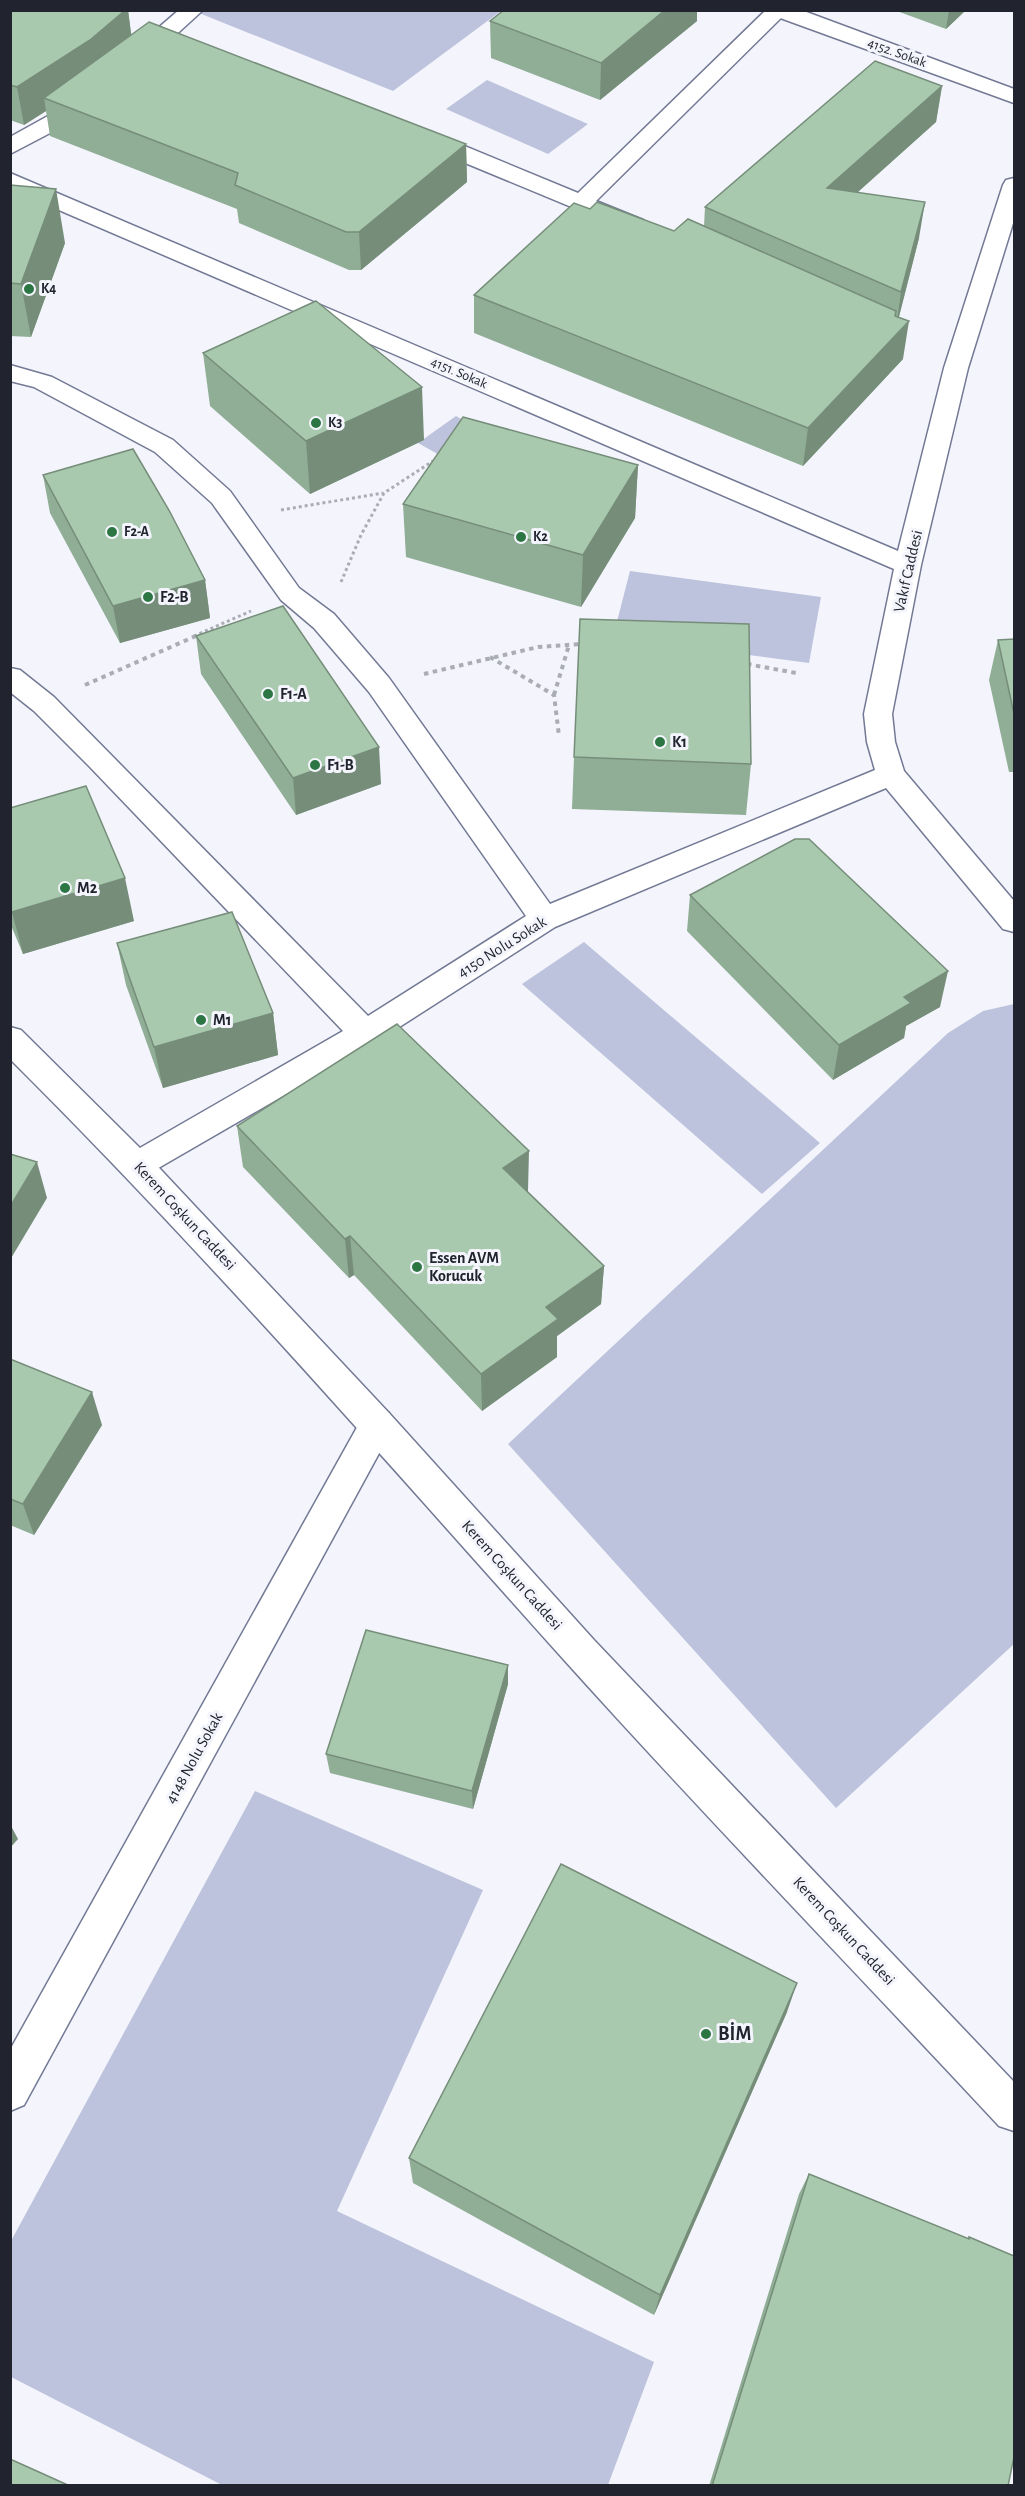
<svg xmlns="http://www.w3.org/2000/svg" width="1025" height="2496" viewBox="0 0 1025 2496" font-family="'Alegreya Sans',sans-serif">
<style>
.green{fill:#bdc3dc}
.lines{fill:none;stroke-linecap:round;stroke-linejoin:round}
.lane-casing{stroke:#737994;stroke-width:3}
.street-casing{stroke:#737994;stroke-width:3}
.secondary-casing{stroke:#737994;stroke-width:3}
.path-far1{stroke:#abadb5;stroke-width:3;stroke-dasharray:3 3;stroke-linecap:butt}
.path{stroke:#abadb5;stroke-width:4;stroke-dasharray:4.5 4.5;stroke-linecap:butt}
.lane{fill:#fff;fill-rule:evenodd}
.street{fill:#fff;fill-rule:evenodd}
.secondary{fill:#fff;fill-rule:evenodd}
.wall{fill:#90ad96}
.shaded-wall{fill:#768d7a}
.building{fill:#a8c9ae;stroke:#768d7a;stroke-width:1.5}
.poi-dot{fill:#2c7644;stroke:#f4f5fc;stroke-width:2}
.labels{text-anchor:middle;dominant-baseline:central;stroke-width:6;stroke-linejoin:round;paint-order:stroke}
.far-street-label{font-size:14px;fill:#21242f;stroke:#f4f5fc}
.far-poi-label{font-size:14px;font-weight:bold;fill:#21242f;stroke:#f4f5fc;text-anchor:start}
.street-label{font-size:16px;fill:#21242f;stroke:#f4f5fc}
.poi-label{font-size:16px;font-weight:bold;fill:#21242f;stroke:#f4f5fc;text-anchor:start}
.near-poi-label{font-size:20px;font-weight:bold;fill:#21242f;stroke:#f4f5fc;text-anchor:start}
</style>
<rect width="100%" height="100%" fill="#f4f5fc"/>
<g class="green">
<path d="M194,11H501L393,91Z"/>
<path d="M487,80L588,124L548,154L446,109Z"/>
<path d="M456,416L511,446L473,474L418,443Z"/>
<path d="M630,571L821,597L809,663L613,637Z"/>
<path d="M584,942L820,1143L762,1194L522,984Z"/>
<path d="M1014,1004V1644L836,1808L508,1444L948,1033L983,1011Z"/>
<path d="M255,1791L483,1890L337,2211L654,2362L608,2485H222L11,2377V2241Z"/>
</g>
<g class="lines">
<g class="lane-casing">
<g id="lane">
<path d="M179,10L202,11L144,64H128L125,59L128,54Z"/>
<path d="M766,10H789L596,201L643,220L647,225L643,230H627L417,143L414,138L417,133H433L578,193Z"/>
<path d="M86,92L94,94L97,99L73,121L10,154V137L57,111L78,94Z"/>
</g>
</g>
<g class="street-casing">
<g id="street">
<path d="M770,10H801L1014,89V103L772,15Z"/>
<path d="M10,173L898,551L944,368L1003,185L1006,180L1014,178V220L968,368L921,565L892,714L895,742L904,771L1014,901V932L1003,929L886,788L555,927L376,1042L148,1174L137,1178L126,1174L121,1165L126,1156L343,1031L88,765L34,711L10,692V668L20,670L54,697L368,1016L526,916L369,692L314,628L281,600L212,503L155,452L34,387L10,381V365L52,377L173,440L230,491L299,588L334,614L389,678L550,904L875,770L867,742L864,714L894,569L10,189Z"/>
<path d="M377,1409L389,1413L394,1424L389,1435L24,2105L10,2111V2050L365,1413Z"/>
</g>
</g>
<g class="secondary-casing">
<path id="secondary" d="M10,1027L21,1030L148,1156L389,1413L594,1640L1014,2082V2131L999,2126C855,1971 707,1819 565,1661C383,1458 204,1252 10,1059Z"/>
</g>
<g class="path-far1">
<path d="M10,474V480"/>
<path d="M281,510L383,493"/>
<path d="M341,582L361,535L384,493L433,461"/>
<path d="M194,636L251,611"/>
</g>
<g class="path">
<path d="M490,657L554,695L559,736"/>
<path d="M747,664L796,673"/>
<path d="M424,674L538,647L581,644"/>
<path d="M85,685L198,635"/>
<path d="M554,695L569,645"/>
</g>
<use href="#lane" class="lane"/>
<use href="#street" class="street"/>
<use href="#secondary" class="secondary"/>
</g>
<g class="wall">
<path d="M10,10H128L131,35L466,144L467,182L361,270H349L239,223L237,209L50,136L46,111L24,125L10,120Z"/>
<path d="M504,10H697V21L600,100L491,58L490,21Z"/>
<path d="M894,10H966L946,29Z"/>
<path d="M942,86L936,122L858,192L919,238L899,317L903,359L803,466L474,333V295L590,209L674,231L704,226L705,207Z"/>
<path d="M10,185L65,243L31,337L10,336Z"/>
<path d="M203,353L424,440L310,494L210,406Z"/>
<path d="M638,465L635,518L581,607L406,557L403,504Z"/>
<path d="M43,475L205,580L210,618L120,643L50,513Z"/>
<path d="M196,636L381,784L296,815L201,674Z"/>
<path d="M1014,639V772H1009L989,680L998,640Z"/>
<path d="M574,757L751,764L746,815L572,809Z"/>
<path d="M10,808L134,921L23,954L10,923Z"/>
<path d="M690,895L940,1007L906,1026L904,1038L833,1080L687,931Z"/>
<path d="M117,943L273,1013L278,1055L163,1088L126,985Z"/>
<path d="M237,1126L528,1191L527,1192L604,1266L601,1304L557,1336V1357L482,1411L354,1275L349,1278L243,1167Z"/>
<path d="M10,1359L102,1425L34,1535L10,1525Z"/>
<path d="M508,1665V1684L473,1809L330,1773L326,1754Z"/>
<path d="M787,2012L654,2315L413,2183L409,2158Z"/>
<path d="M809,2174L968,2239L969,2237L1008,2486H709L799,2194Z"/>
</g>
<g class="shaded-wall">
<path d="M117,10H128L132,40L44,98L46,111L24,125L17,87Z"/>
<path d="M665,10H697V21L600,100L601,63Z"/>
<path d="M949,10H966L946,29Z"/>
<path d="M942,86L936,122L822,224L827,188Z"/>
<path d="M466,144L467,182L361,270L359,232Z"/>
<path d="M56,189L65,243L31,337L21,284Z"/>
<path d="M925,202L919,238L896,328L901,292Z"/>
<path d="M896,311L892,339L909,321L903,359L803,466L808,428Z"/>
<path d="M422,387L424,440L310,494L306,441Z"/>
<path d="M638,465L635,518L581,607L583,555Z"/>
<path d="M205,580L210,618L120,643L113,606Z"/>
<path d="M379,747L381,784L296,815L293,778Z"/>
<path d="M125,878L134,921L23,954L12,912Z"/>
<path d="M948,971L940,1007L906,1026L904,1038L833,1080L839,1045L904,997Z"/>
<path d="M273,1013L278,1055L163,1088L154,1047Z"/>
<path d="M529,1151L528,1191L504,1208L503,1168Z"/>
<path d="M37,1162L47,1198L10,1260V1207Z"/>
<path d="M350,1236L354,1275L349,1278L345,1239Z"/>
<path d="M604,1266L601,1304L557,1336V1357L482,1411L481,1374L546,1307Z"/>
<path d="M92,1392L102,1425L34,1535L23,1504Z"/>
<path d="M508,1665V1684L473,1809L472,1791Z"/>
<path d="M10,1824L18,1839L10,1848Z"/>
<path d="M797,1983L787,2012L654,2315L660,2295Z"/>
</g>
<g class="building">
<path d="M10,10H118L123,12L90,40L17,87L10,85Z"/>
<path d="M504,10H665L601,63L490,21Z"/>
<path d="M149,22L466,144L359,232H346L235,185L238,173L44,98Z"/>
<path d="M875,61L942,86L827,188L925,202L901,292L705,207Z"/>
<path d="M10,185L56,189L21,284L10,283Z"/>
<path d="M597,202L674,231L688,219L896,311L895,316L909,321L808,428L474,295L574,203L590,209Z"/>
<path d="M316,301L422,387L306,441L203,353Z"/>
<path d="M463,417L638,465L583,555L403,504Z"/>
<path d="M133,449L170,512L205,580L113,606L43,475Z"/>
<path d="M283,606L379,747L293,778L196,636Z"/>
<path d="M580,619L749,624L751,764L574,757Z"/>
<path d="M1014,639V714L998,640Z"/>
<path d="M86,786L125,878L12,912L10,909V808Z"/>
<path d="M795,839H809L948,971L904,997L911,1003L839,1045L690,895Z"/>
<path d="M232,912L273,1013L154,1047L117,943Z"/>
<path d="M397,1024L529,1151L503,1168L604,1266L546,1307L558,1319L481,1374L350,1236L345,1239L237,1126Z"/>
<path d="M10,1154L37,1162L10,1207Z"/>
<path d="M10,1359L92,1392L23,1504L10,1499Z"/>
<path d="M366,1630L508,1665L472,1791L326,1754Z"/>
<path d="M561,1864L797,1983L660,2295L409,2158Z"/>
<path d="M809,2174L969,2239V2237L1014,2256V2457L1008,2486H712Z"/>
<path d="M10,2459L70,2486H10Z"/>
</g>
<g class="poi-dot">
<circle cx="29" cy="289" r="6"/>
<circle cx="316" cy="423" r="6"/>
<circle cx="112" cy="532" r="6"/>
<circle cx="521" cy="537" r="6"/>
<circle cx="148" cy="597" r="6"/>
<circle cx="268" cy="694" r="6"/>
<circle cx="660" cy="742" r="6"/>
<circle cx="315" cy="765" r="6"/>
<circle cx="65" cy="888" r="6"/>
<circle cx="201" cy="1020" r="6"/>
<circle cx="417" cy="1267" r="6"/>
<circle cx="706" cy="2034" r="6"/>
</g>
<g class="labels">
<g class="far-street-label">
<text transform="translate(897 53) rotate(20)">4152. Sokak</text>
<text transform="translate(459 373) rotate(23)">4151. Sokak</text>
</g>
<g class="far-poi-label">
<text x="41" y="289">K4</text>
<text x="328" y="423">K3</text>
<text x="124" y="532">F2-A</text>
<text x="533" y="537">K2</text>
</g>
<g class="street-label">
<text transform="translate(908 571) rotate(-77)">Vakıf Caddesi</text>
<text transform="translate(502 947) rotate(-32)">4150 Nolu Sokak</text>
<text transform="translate(185 1216) rotate(47)">Kerem Coşkun Caddesi</text>
<text transform="translate(512 1575) rotate(48)">Kerem Coşkun Caddesi</text>
<text transform="translate(194 1758) rotate(-61)">4148 Nolu Sokak</text>
<text transform="translate(844 1931) rotate(47)">Kerem Coşkun Caddesi</text>
</g>
<g class="poi-label">
<text x="160" y="597">F2-B</text>
<text x="280" y="694">F1-A</text>
<text x="672" y="742">K1</text>
<text x="327" y="765">F1-B</text>
<text x="77" y="888">M2</text>
<text x="213" y="1020">M1</text>
<text x="429" y="1258">Essen AVM<tspan x="429" dy="18">Korucuk</tspan></text>
</g>
<g class="near-poi-label">
<text x="718" y="2034">BİM</text>
</g>
</g>
<rect width="1025" height="2496" fill="none" stroke="#21242f" stroke-width="24"/>
</svg>
